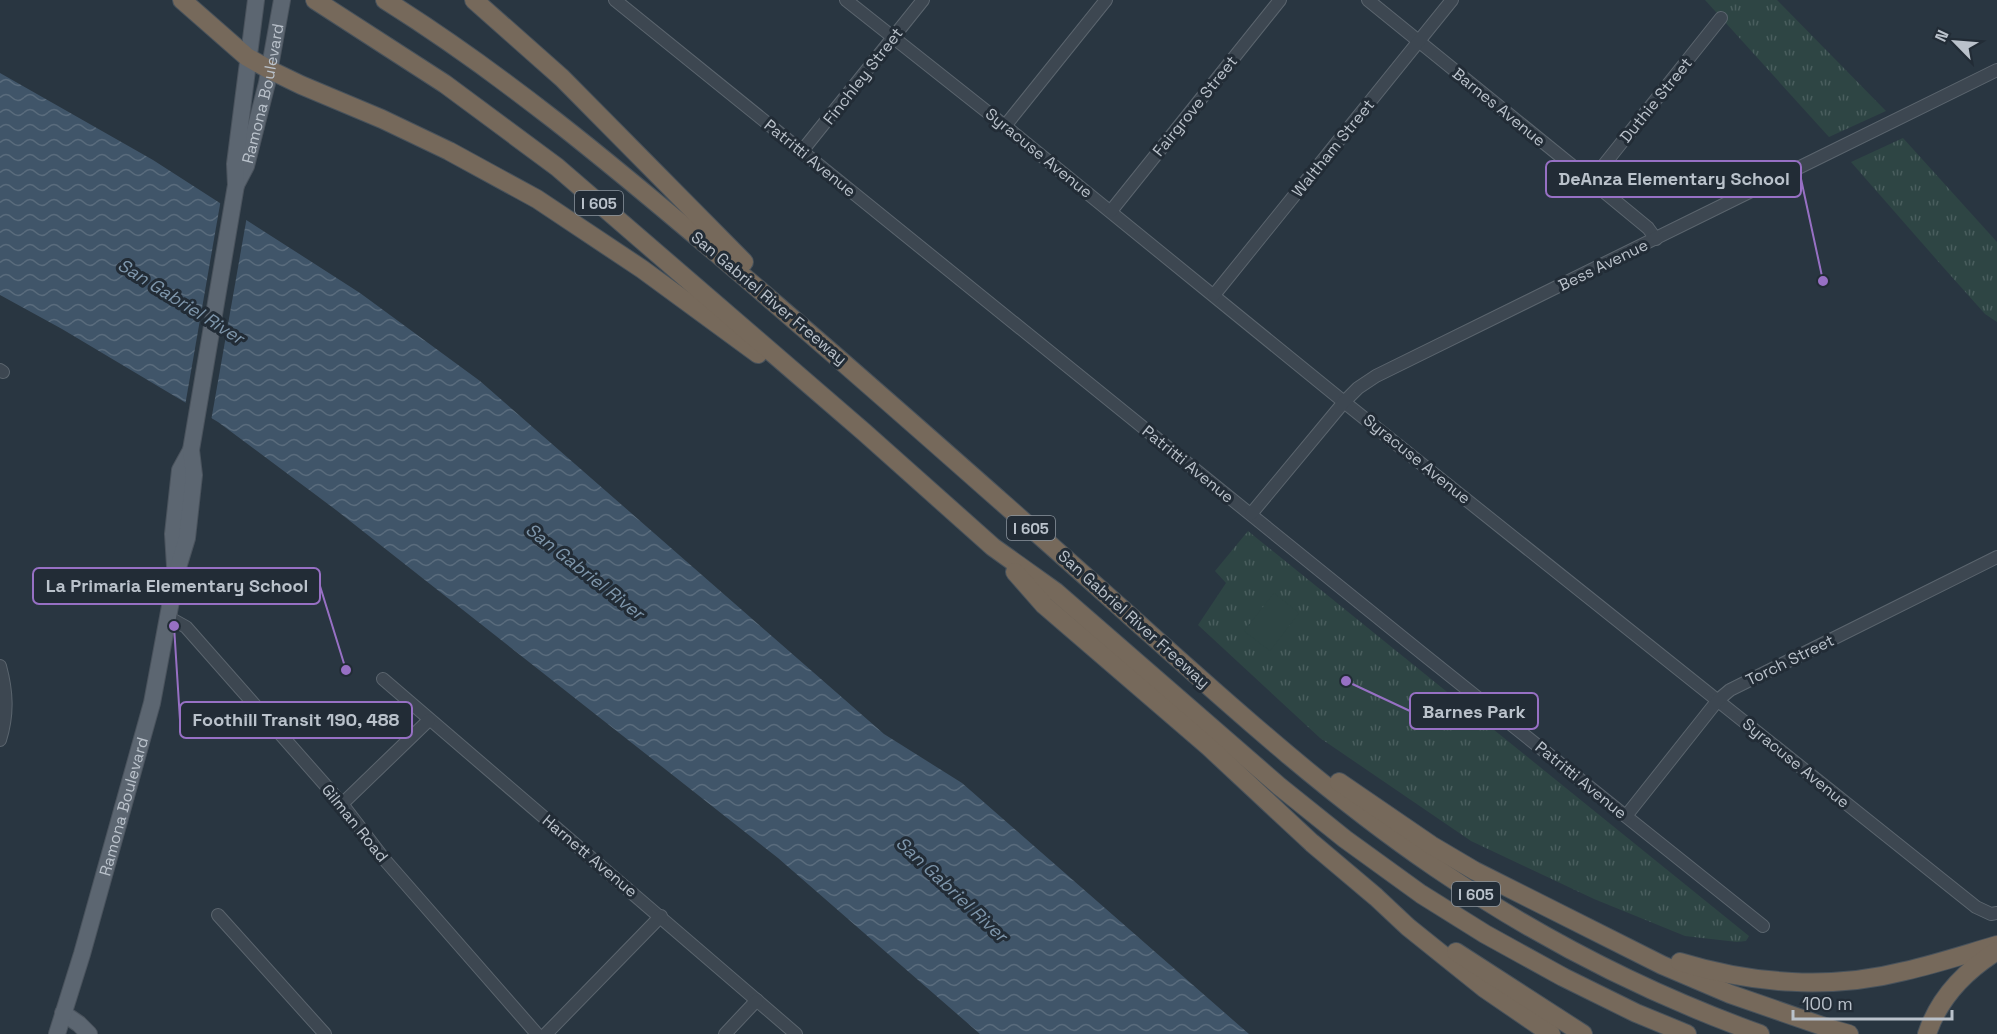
<svg xmlns="http://www.w3.org/2000/svg" width="1997" height="1034" viewBox="0 0 1997 1034" font-family="'Space Grotesk',sans-serif">
<style>
.grass{fill:url(#grass-tufts)}
.pitch{fill:#2e4544}
.water{fill:url(#water-waves)}
.pier{fill:#293641}
.lines{fill:none;stroke-linecap:round;stroke-linejoin:round}
.minor-casing{stroke:#5b656e;stroke-width:14}
.major-casing{stroke:#4a535d;stroke-width:18}
.highway-casing{stroke:#48525b;stroke-width:20}
.minor{stroke:#3d4751;stroke-width:12}
.major{stroke:#5c6671;stroke-width:16}
.highway{stroke:#76695b;stroke-width:18}
.labels{text-anchor:middle;dominant-baseline:central;stroke-width:6;stroke-linejoin:round;paint-order:stroke}
.shield{fill:#222c36;stroke:#8c959e;stroke-width:1.5}
.shield-label{font-size:15px;font-weight:bold;fill:#bac2cb}
.street-label{font-size:16px;fill:#bac2cb;stroke:#222c36}
.water-label{font-size:18px;font-style:italic;fill:#7e96ab;stroke:#222c36}
.leader{fill:none;stroke:#9770c4;stroke-width:2}
.callout-dot{fill:#9770c4;stroke:#222c36;stroke-width:2}
.callout{fill:#222c36;stroke:#9770c4;stroke-width:2}
.callout-label{font-size:18px;text-anchor:middle;font-weight:bold;fill:#bac2cb}
</style>
<defs>
<pattern id="grass-tufts" width="24" height="20" patternUnits="userSpaceOnUse" patternTransform="scale(1.5)"><rect width="24" height="20" fill="#2e4544"/><path d="M3 7l-1-3M5 7V3M7 7l1-3M15 17l-1-3M17 17v-4M19 17l1-3" fill="none" stroke="#4a5e5e"/></pattern>
<pattern id="water-waves" width="16" height="10" patternUnits="userSpaceOnUse" patternTransform="scale(1.5)"><rect width="16" height="10" fill="#405569"/><path d="M0 5q4-4 8 0t8 0" fill="none" stroke="#5a6c7d"/></pattern>
</defs>
<rect width="100%" height="100%" fill="#293641"/>
<g class="grass">
<path d="M1705,0H1777L1886,111L1829,137Z"/>
<path d="M1903,138L1997,242V322L1985,314L1943,267L1851,162Z"/>
<path d="M1248,531L1749,936L1746,941L1737,942L1685,936L1594,899L1471,841L1320,738L1198,625L1226,583L1215,571Z"/>
</g>
<path class="pitch" d="M1274,593L1299,613L1270,651L1244,631Z"/>
<path class="water" d="M0,73L153,160L360,293L480,381L884,734L962,783L1249,1034H980L778,858L336,510L218,422L62,329L0,295Z"/>
<path class="pier" d="M221,199L247,216L211,421L185,406Z"/>
<g class="lines">
<g class="minor-casing">
<g id="minor">
<path d="M615,0L1423,654L1763,926"/>
<path d="M846,0L1005,126L1344,402L1976,907L1991,914L1997,913"/>
<path d="M1368,0L1591,181L1648,228L1656,239"/>
<path d="M1005,126L1106,0"/>
<path d="M802,151L923,0"/>
<path d="M1591,181L1721,18"/>
<path d="M1111,211L1280,0"/>
<path d="M1214,295L1452,0"/>
<path d="M0,370L3,372"/>
<path d="M1251,514L1344,402L1358,388L1376,376L1997,70"/>
<path d="M168,617L186,627L342,804L384,859L537,1034"/>
<path d="M0,666C7,692 8,714 0,740"/>
<path d="M383,679L796,1034"/>
<path d="M342,804L429,720"/>
<path d="M1626,816L1718,700L1730,690L1997,557"/>
<path d="M218,915L325,1034"/>
<path d="M546,1034L661,916"/>
<path d="M725,1034L757,1000"/>
</g>
</g>
<g class="major-casing">
<g id="major">
<path id="s1" d="M236,185L246,166L267,83L282,0"/>
<path d="M175,566L173,534L180,470L191,450"/>
<path d="M63,1013L79,1024L89,1034"/>
<path id="s2" d="M57,1034L82,954L152,703L176,574L187,538L194,475L191,450L236,185L235,164L256,0"/>
</g>
</g>
<g class="highway-casing">
<g id="highway">
<path d="M182,0L247,57L270,70L301,85L382,119L449,151L537,199L642,269L758,354"/>
<path d="M315,0L445,84L557,167L864,432L993,547L1056,592L1279,786L1345,839L1421,894L1485,934L1563,977L1636,1013L1687,1034"/>
<path d="M385,0C503,74 610,163 716,253C847,364 974,477 1102,591C1210,687 1317,787 1436,868C1537,937 1646,993 1760,1034"/>
<path d="M474,0L562,78L744,262"/>
<path d="M1015,572L1044,605L1209,747L1312,843L1376,897L1408,927L1484,988L1551,1034"/>
<path d="M1339,782L1431,845L1475,871L1662,965L1730,994L1828,1028L1849,1034"/>
<path d="M1456,952L1583,1034"/>
<path d="M1680,962C1752,984 1831,990 1905,971C1936,964 1966,954 1997,945"/>
<path d="M1927,1034C1939,998 1965,971 1997,951"/>
</g>
</g>
<use href="#minor" class="minor"/>
<use href="#major" class="major"/>
<use href="#highway" class="highway"/>
</g>
<g class="labels">
<g class="shield">
<rect x="575" y="191" width="48" height="24" rx="4.5"/>
<rect x="1007" y="516" width="48" height="24" rx="4.5"/>
<rect x="1452" y="882" width="48" height="24" rx="4.5"/>
</g>
<g class="shield-label">
<text x="599" y="203">I 605</text>
<text x="1031" y="528">I 605</text>
<text x="1476" y="894">I 605</text>
</g>
<g class="street-label">
<text transform="translate(863 76) rotate(-52)">Finchley Street</text>
<text stroke="none"><textPath href="#s1" startOffset="96">Ramona Boulevard</textPath></text>
<text transform="translate(1656 100) rotate(-51)">Duthie Street</text>
<text transform="translate(1195 106) rotate(-51)">Fairgrove Street</text>
<text transform="translate(1499 107) rotate(39)">Barnes Avenue</text>
<text transform="translate(1333 148) rotate(-51)">Waltham Street</text>
<text transform="translate(1039 153) rotate(39)">Syracuse Avenue</text>
<text transform="translate(810 158) rotate(39)">Patritti Avenue</text>
<text transform="translate(1603 265) rotate(-26)">Bess Avenue</text>
<text transform="translate(769 298) rotate(40)">San Gabriel River Freeway</text>
<text transform="translate(1417 459) rotate(39)">Syracuse Avenue</text>
<text transform="translate(1188 464) rotate(39)">Patritti Avenue</text>
<text transform="translate(1134 619) rotate(42)">San Gabriel River Freeway</text>
<text transform="translate(1790 660) rotate(-26)">Torch Street</text>
<text transform="translate(1796 763) rotate(39)">Syracuse Avenue</text>
<text transform="translate(1581 780) rotate(39)">Patritti Avenue</text>
<text stroke="none"><textPath href="#s2" startOffset="237">Ramona Boulevard</textPath></text>
<text transform="translate(355 823) rotate(51)">Gilman Road</text>
<text transform="translate(590 856) rotate(40)">Harnett Avenue</text>
</g>
<g class="water-label">
<text transform="translate(181 301) rotate(32)">San Gabriel River</text>
<text transform="translate(585 571) rotate(38)">San Gabriel River</text>
<text transform="translate(952 889) rotate(43)">San Gabriel River</text>
</g>
</g>
<path class="leader" d="M1823 281L1801 179M346 670L320 586M1346 681L1410 711M174 626L180 720"/>
<g class="callout-dot">
<circle cx="1823" cy="281" r="6"/>
<circle cx="346" cy="670" r="6"/>
<circle cx="1346" cy="681" r="6"/>
<circle cx="174" cy="626" r="6"/>
</g>
<g class="callout">
<rect x="1546" y="161" width="255" height="36" rx="6"/>
<rect x="33" y="568" width="287" height="36" rx="6"/>
<rect x="1410" y="693" width="128" height="36" rx="6"/>
<rect x="180" y="702" width="232" height="36" rx="6"/>
</g>
<g class="callout-label">
<text x="1674" y="185">DeAnza Elementary School</text>
<text x="177" y="592">La Primaria Elementary School</text>
<text x="1474" y="718">Barnes Park</text>
<text x="296" y="726">Foothill Transit 190, 488</text>
</g>
<g transform="translate(1955 42) rotate(295)" stroke="#222c36" stroke-width="4.5" paint-order="stroke">
<path d="M0-4.5L10 22L0 15L-10 22Z" fill="#bac2cb"/>
<text y="-9" font-size="16" font-weight="bold" text-anchor="middle" fill="#bac2cb">N</text>
</g>
<path d="M1793 1010v9h159v-9" fill="none" stroke="#bac2cb" stroke-width="3"/>
<text x="1802" y="1010" font-size="18" fill="#bac2cb" stroke="#222c36" stroke-width="4.5" paint-order="stroke">100 m</text>
</svg>
